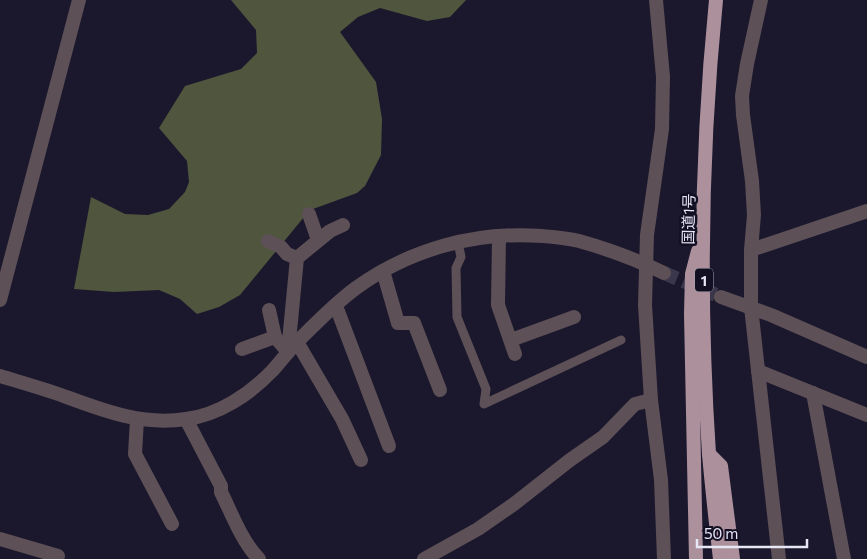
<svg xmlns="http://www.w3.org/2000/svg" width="867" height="559" viewBox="0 0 867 559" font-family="Commissioner,'Noto Sans JP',sans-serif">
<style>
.forest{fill:#4f563d}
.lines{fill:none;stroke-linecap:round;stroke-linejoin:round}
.tertiary-tunnel{stroke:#3a374b;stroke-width:14;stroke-dasharray:14 7;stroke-linecap:butt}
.service{stroke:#5d5056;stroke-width:9}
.minor{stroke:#5d5056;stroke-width:14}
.tertiary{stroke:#5d5056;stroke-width:14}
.trunk{stroke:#ac909c;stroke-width:14}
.labels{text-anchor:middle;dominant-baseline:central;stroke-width:5;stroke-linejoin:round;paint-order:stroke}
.shield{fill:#130f23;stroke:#a8a6b7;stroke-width:1}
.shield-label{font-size:14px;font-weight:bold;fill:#e8e7f6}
.street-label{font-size:15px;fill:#e8e7f6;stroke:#130f23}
</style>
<rect width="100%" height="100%" fill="#1b182d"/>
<path class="forest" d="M231,0H466L450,17L427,21L380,8L358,17L340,32L376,82L382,119L381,155L365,186L357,193L313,209L304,217L240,295L219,307L197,314L180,299L159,290L114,292L74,289L91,197L125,214L148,215L169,209L185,192L189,182L187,161L159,128L185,86L241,69L257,53L256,30Z"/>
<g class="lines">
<path class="tertiary-tunnel" d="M664,273L721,297"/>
<path class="service" d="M458,242L461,257L456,268L457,317L486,389L484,404L621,340"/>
<g class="minor">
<path d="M656,0L663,77L662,129L647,235L645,305L651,400L661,480L664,559"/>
<path d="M761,0L747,64L742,96L743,115L752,181L754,215L751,250V307L779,559"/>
<path d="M309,214L318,240"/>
<path d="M499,236L498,305L515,354"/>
<path d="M268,241L281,247L287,254L297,258"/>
<path d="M751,250L867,211"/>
<path d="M383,271L398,323H414L440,390"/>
<path d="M336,306L389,446"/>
<path d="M269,310L275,337"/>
<path d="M511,340L574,317"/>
<path d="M297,342L342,419L361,460"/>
<path d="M242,349L275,337L288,352"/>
<path d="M288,352L297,258L330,231L343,225"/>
<path d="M758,371L867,415"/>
<path d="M813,393L844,559"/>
<path d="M137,419L135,454L172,524"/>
<path d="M186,419L221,486V492C231,512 242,542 259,559"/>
<path d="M0,539L58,556L57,559"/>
<path d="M424,559L478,529L514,504L570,460L603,437L635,404L651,400"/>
</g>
<g class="tertiary">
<path d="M721,297L771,315L867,357"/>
<path d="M0,300L79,0"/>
<path d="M0,376C20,382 41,388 61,395C102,410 141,426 186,419C219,415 250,394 273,370C283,359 292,346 303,336C320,319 337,302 356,288C410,249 476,231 542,236C554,237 567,238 579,241C608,249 637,260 664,273"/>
</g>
<g class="trunk">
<path d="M716,0C701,150 699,303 709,454C712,489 716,524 720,559"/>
<path d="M709,454L721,466L733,559"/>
<path d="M696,559L691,314L692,274L698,251"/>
</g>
</g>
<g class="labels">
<rect class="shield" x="695" y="268.5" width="18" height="23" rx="4"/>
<g class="shield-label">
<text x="704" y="280">1</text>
</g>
<g class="street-label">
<text transform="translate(688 219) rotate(-89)">国道1号</text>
</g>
</g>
<path d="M697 539v8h110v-8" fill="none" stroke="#e8e7f6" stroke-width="2.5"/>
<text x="704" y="539" font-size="15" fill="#e8e7f6" stroke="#130f23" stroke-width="4" paint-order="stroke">50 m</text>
</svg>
